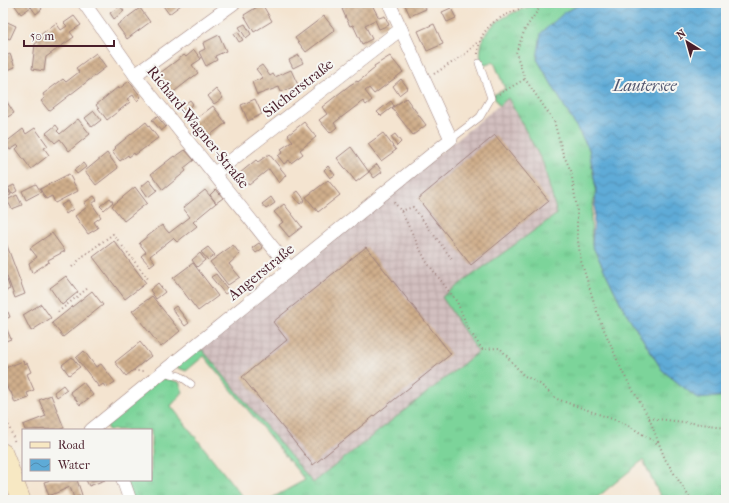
<svg xmlns="http://www.w3.org/2000/svg" width="729" height="503" viewBox="0 0 729 503" font-family="'IM FELL French Canon',serif">
<style>
.industrial{fill:url(#industrial-grid)}
.grass{fill:url(#grass-tufts);stroke:#627a62}
.water{fill:url(#water-waves);stroke:#546581}
.building{fill:url(#building-cross-hatch)}
.lines{fill:none;stroke-linecap:round;stroke-linejoin:round}
.lane-casing{stroke:#9f827e;stroke-width:8}
.street-casing{stroke:#9f827e;stroke-width:14}
.secondary-casing{stroke:#9f827e;stroke-width:20}
.path{stroke:#9f827e;stroke-width:2;stroke-dasharray:1 3;stroke-linecap:butt}
.lane{stroke:#fff;stroke-width:7}
.street{stroke:#fff;stroke-width:13}
.secondary{stroke:#f7e8c3;stroke-width:19}
.labels{text-anchor:middle;dominant-baseline:central;stroke-width:4;stroke-linejoin:round;paint-order:stroke}
.street-label{font-size:15px;fill:#4a1f2b;stroke:#f6f6f2}
.water-label{font-size:16px;font-style:italic;fill:#525770;stroke:#f6f6f2}
</style>
<defs>
<pattern id="industrial-grid" width="8" height="8" patternUnits="userSpaceOnUse"><rect width="8" height="8" fill="#d2bfbf"/><path d="M0 4h8M4 0v8" fill="none" stroke="#b6a4a4"/></pattern>
<pattern id="grass-tufts" width="24" height="20" patternUnits="userSpaceOnUse"><rect width="24" height="20" fill="#7bd49a"/><path d="M3 7l-1-3M5 7V3M7 7l1-3M15 17l-1-3M17 17v-4M19 17l1-3" fill="none" stroke="#6cb685"/></pattern>
<pattern id="water-waves" width="16" height="10" patternUnits="userSpaceOnUse"><rect width="16" height="10" fill="#5eabd7"/><path d="M0 5q4-4 8 0t8 0" fill="none" stroke="#508baf"/></pattern>
<pattern id="building-cross-hatch" width="8" height="8" patternUnits="userSpaceOnUse"><rect width="8" height="8" fill="#d0af8c"/><path d="M0 0l8 8M0 8l8-8" fill="none" stroke="#ab8e73"/></pattern>
</defs>
<rect width="100%" height="100%" fill="#f6f6f2"/>
<filter id="ink" filterUnits="userSpaceOnUse"><feTurbulence type="fractalNoise" baseFrequency=".025" numOctaves="2"/><feDisplacementMap in="SourceGraphic" scale="8" xChannelSelector="R" yChannelSelector="G"/><feConvolveMatrix kernelMatrix="1 2 1 2 8 2 1 2 1" color-interpolation-filters="sRGB"/></filter>
<filter id="wash" filterUnits="userSpaceOnUse"><feTurbulence type="fractalNoise" baseFrequency=".012" numOctaves="4" result="noise"/><feDisplacementMap in="SourceGraphic" scale="16" xChannelSelector="R" yChannelSelector="G"/><feGaussianBlur stdDeviation="0.9" result="paint"/><feColorMatrix in="noise" values="0 0 0 0 0 0 0 0 0 0 0 0 0 0 0 0 0 1.4 0 .05"/><feComposite in="paint" operator="in"/></filter>
<g filter="url(#wash)">
<rect width="100%" height="100%" fill="#f4e4d0"/>
<path class="industrial" d="M508,98L543,163L557,214L442,297L478,352L313,483L200,347Z"/>
<g class="grass">
<path d="M538,3H583L565,12L537,59L589,149L596,189L591,217L592,245L622,306L662,370L698,399L726,396V500H662L643,460L594,500H268L305,480L204,356L186,371L176,367L200,347L313,483L478,352L442,297L557,214L543,163L508,98L499,106L493,95L505,89L494,62L483,66C480,60 480,54 481,48C484,20 516,12 538,3Z"/>
<path d="M162,378L179,382L183,392L171,406L245,500H132L125,480H151V430H108L105,421Z"/>
</g>
<path class="water" d="M583,3H726V396L698,399L662,370L622,306L592,245L596,189L589,149L537,59L541,33L565,12Z"/>
<g id="blocks">
<g class="building">
<path d="M13,3H28L31,7L21,14Z"/>
<path d="M38,3L42,9L36,14L31,7Z"/>
<path d="M161,3H180L181,5L169,14Z"/>
<path d="M343,3H371L379,18L385,16L389,25L379,29L375,20L365,25L372,39L362,44L353,25L350,26L346,18L342,9L345,8Z"/>
<path d="M404,3H423L426,9L410,16Z"/>
<path d="M262,4L272,21L254,32L244,15Z"/>
<path d="M120,6L124,11L114,19L110,13Z"/>
<path d="M140,8L150,22L127,39L117,25Z"/>
<path d="M451,8L456,18L447,22L442,12Z"/>
<path d="M74,16L81,25L70,32L74,37L46,57L44,71L32,69L35,44L39,41L36,38L56,23L61,30L67,26L64,23Z"/>
<path d="M324,16L335,30L306,52L295,38Z"/>
<path d="M3,20L16,26L10,39L3,36Z"/>
<path d="M245,24L251,34L246,38L239,27Z"/>
<path d="M434,24L443,44L427,51L418,31Z"/>
<path d="M238,32L243,40L239,42L234,34Z"/>
<path d="M219,35L226,51L215,56L217,60L206,66L199,52L205,49L203,43Z"/>
<path d="M194,50L201,59L192,65L198,73L171,94L156,76L184,55L186,57Z"/>
<path d="M96,53L106,67L49,111L41,101L45,98L43,94L63,79L66,82L79,72L76,68Z"/>
<path d="M10,54L15,67L3,72V57Z"/>
<path d="M299,55L303,63L293,68L289,60Z"/>
<path d="M390,56L403,72L374,94L369,88L365,91L372,100L366,105L363,101L334,123L337,127L330,133L319,120L327,114L322,107L350,85L357,81L358,82L375,68L374,66Z"/>
<path d="M262,65L270,76L273,74L275,77L291,70L298,85L281,92L279,87L257,95L252,82L263,78L256,69Z"/>
<path d="M401,79L408,88L399,95L393,86Z"/>
<path d="M129,81L141,97L137,101L133,95L127,99L130,102L107,120L96,105L118,87L119,89Z"/>
<path d="M216,89L223,98L214,104L208,96Z"/>
<path d="M406,98L426,125L413,135L392,108Z"/>
<path d="M5,99L14,113L3,120V100Z"/>
<path d="M255,99L262,114L248,121L241,105Z"/>
<path d="M190,100L193,104L184,111L181,107Z"/>
<path d="M391,101L394,106L381,116L377,112Z"/>
<path d="M213,106L226,123L205,139L192,122Z"/>
<path d="M94,111L101,120L92,127L85,118Z"/>
<path d="M157,116L166,127L161,131L152,120Z"/>
<path d="M78,119L90,134L69,151L60,139L55,143L46,133L56,125L59,129L57,131L60,134Z"/>
<path d="M146,122L158,138L135,155L134,153L129,157L128,155L120,161L112,152L116,148L115,147Z"/>
<path d="M304,122L316,137L300,150L303,154L291,163L289,160L284,164L278,156L283,152L281,149L293,141L288,135Z"/>
<path d="M35,128L48,146L44,148L49,155L31,169L16,149L19,146L18,145L10,150L5,143L23,129L26,134Z"/>
<path d="M383,133L396,150L381,161L368,144Z"/>
<path d="M395,134L401,142L397,146L391,137Z"/>
<path d="M495,135L549,201L471,265L418,199Z"/>
<path d="M351,147L369,172L356,182L337,158Z"/>
<path d="M185,150L194,160L184,168L186,171L163,190L151,174L174,156L175,157Z"/>
<path d="M107,153L118,168L96,185L85,171Z"/>
<path d="M269,154L286,175L279,183L269,169L249,185L240,173L256,160L258,162Z"/>
<path d="M83,163L86,167L77,174L74,170Z"/>
<path d="M377,164L382,172L374,178L369,171Z"/>
<path d="M328,166L335,175L330,178L324,170Z"/>
<path d="M69,174L78,191L55,203L52,196L46,199L40,189Z"/>
<path d="M149,180L157,190L148,197L141,187Z"/>
<path d="M328,180L340,195L318,212L306,197Z"/>
<path d="M36,184L41,192L26,200L22,191Z"/>
<path d="M14,185L17,191L12,194L8,188Z"/>
<path d="M135,187L147,203L124,221L112,206Z"/>
<path d="M216,189L223,198L216,203L210,195Z"/>
<path d="M8,190L11,195L3,199V192Z"/>
<path d="M205,190L216,203L193,222L197,226L177,242L173,238L150,256L155,262L150,266L141,256L146,252L139,243L162,225L169,233L190,217L183,208Z"/>
<path d="M298,191L305,200L300,204L293,195Z"/>
<path d="M17,195L22,205L12,209L7,200Z"/>
<path d="M94,196L97,200L92,204L101,217L94,222L98,228L88,234L75,216L87,207L84,203Z"/>
<path d="M271,197L275,203L266,209L262,204Z"/>
<path d="M110,198L113,202L104,210L100,206Z"/>
<path d="M68,201L73,209L66,214L61,205Z"/>
<path d="M284,204L302,227L289,237L279,225L283,222L274,212Z"/>
<path d="M52,233L65,251L48,260L49,262L32,273L29,263L37,257L30,248Z"/>
<path d="M3,235L25,294L15,298L3,266Z"/>
<path d="M114,241L146,283L125,299L93,257Z"/>
<path d="M259,243L263,248L256,253L252,248Z"/>
<path d="M233,245L240,254L229,264L240,277L228,285L210,262Z"/>
<path d="M208,247L215,255L208,260L201,252Z"/>
<path d="M366,247L451,354L313,465L242,377L287,340L273,322Z"/>
<path d="M200,253L205,260L197,267L192,260Z"/>
<path d="M193,263L218,296L198,311L173,278Z"/>
<path d="M216,274L229,291L225,294L211,277Z"/>
<path d="M66,276L78,292L62,305L50,288Z"/>
<path d="M7,280L10,289L3,292V282Z"/>
<path d="M158,283L165,292L156,299L150,290Z"/>
<path d="M92,291L103,305L63,337L52,323Z"/>
<path d="M152,296L180,331L161,347L132,311Z"/>
<path d="M41,304L51,318L31,331L23,315Z"/>
<path d="M176,306L189,323L185,326L172,309Z"/>
<path d="M8,312L10,317L3,320V314Z"/>
<path d="M5,325L11,339L3,342V326Z"/>
<path d="M140,342L151,356L126,376L115,362Z"/>
<path d="M84,351L96,367L101,364L115,382L106,388L103,384L99,387L76,358Z"/>
<path d="M72,357L80,367L69,375L62,365Z"/>
<path d="M23,361L24,364L27,363L31,372L27,374L34,390L27,393L29,398L15,403L11,392H9L3,377V375H5L3,369Z"/>
<path d="M83,382L93,395L80,405L70,392Z"/>
<path d="M63,385L67,390L57,397L54,392Z"/>
<path d="M51,395L64,428L59,430L56,429L25,430L23,425L46,416L39,400Z"/>
<path d="M51,480H77L82,495L74,498L70,487L49,496L44,482Z"/>
<path d="M86,480H105L89,486Z"/>
</g>
</g>
</g>
<g filter="url(#ink)">
<use href="#blocks" fill-opacity="0" stroke="#9f827e" stroke-width="1"/>
<g class="lines">
<g class="lane-casing">
<g id="lane">
<path d="M451,139L480,117L491,98L479,63"/>
<path d="M163,372L180,376L191,384"/>
</g>
</g>
<g class="street-casing">
<g id="street">
<path d="M84,3L135,75L290,269"/>
<path d="M135,75L234,3"/>
<path d="M215,173L401,29"/>
<path d="M91,430L451,139L389,3"/>
<path d="M123,480L130,500"/>
</g>
</g>
<g class="secondary-casing">
<path id="secondary" d="M3,453L21,500"/>
</g>
<g class="path">
<path d="M543,3L525,29L516,53L525,79L554,121L563,154L571,171L577,209V234L581,261L599,318L623,373L649,418L665,459L691,500"/>
<path d="M478,54C479,21 509,13 535,3"/>
<path d="M434,74L464,55L479,41"/>
<path d="M499,94L525,79"/>
<path d="M394,202L401,211L426,261L457,302L468,328L482,349L500,348L523,375L540,384L557,399L626,424L658,444"/>
<path d="M401,211L413,207L452,259"/>
<path d="M72,267L82,257L113,234L149,280"/>
<path d="M58,312L88,288"/>
<path d="M134,370L135,371H144"/>
<path d="M3,410L15,443"/>
<path d="M649,418L726,427"/>
<path d="M720,500L726,490"/>
</g>
<use href="#lane" class="lane"/>
<use href="#street" class="street"/>
<use href="#secondary" class="secondary"/>
</g>
</g>
<g class="labels">
<g class="street-label">
<text transform="translate(298 88) rotate(-38)">Silcherstraße</text>
<text transform="translate(198 127) rotate(51)">Richard-Wagner-Straße</text>
<text transform="translate(261 272) rotate(-39)">Angerstraße</text>
</g>
<g class="water-label">
<text x="645" y="85">Lautersee</text>
</g>
</g>
<rect width="729" height="503" fill="none" stroke="#f6f6f2" stroke-width="16"/>
<rect x="22" y="429" width="130" height="52" fill="#f6f6f2" stroke="#b1a0a2"/>
<rect x="30" y="442" width="20" height="6" fill="#f7e8c3" stroke="#b1a0a2"/>
<text x="58" y="449" font-size="12" fill="#4a1f2b">Road</text>
<rect x="30" y="459" width="20" height="12" fill="url(#water-waves)" stroke="#b1a0a2"/>
<text x="58" y="469" font-size="12" fill="#4a1f2b">Water</text>
<g transform="translate(687 42) rotate(323)" stroke="#f6f6f2" stroke-width="3" paint-order="stroke">
<path d="M0-3L7 15L0 10L-7 15Z" fill="#4a1f2b"/>
<text y="-6" font-size="11" font-weight="bold" text-anchor="middle" fill="#4a1f2b">N</text>
</g>
<path d="M24 40v6h90v-6" fill="none" stroke="#4a1f2b" stroke-width="2"/>
<text x="30" y="40" font-size="12" fill="#4a1f2b" stroke="#f6f6f2" stroke-width="3" paint-order="stroke">50 m</text>
</svg>
